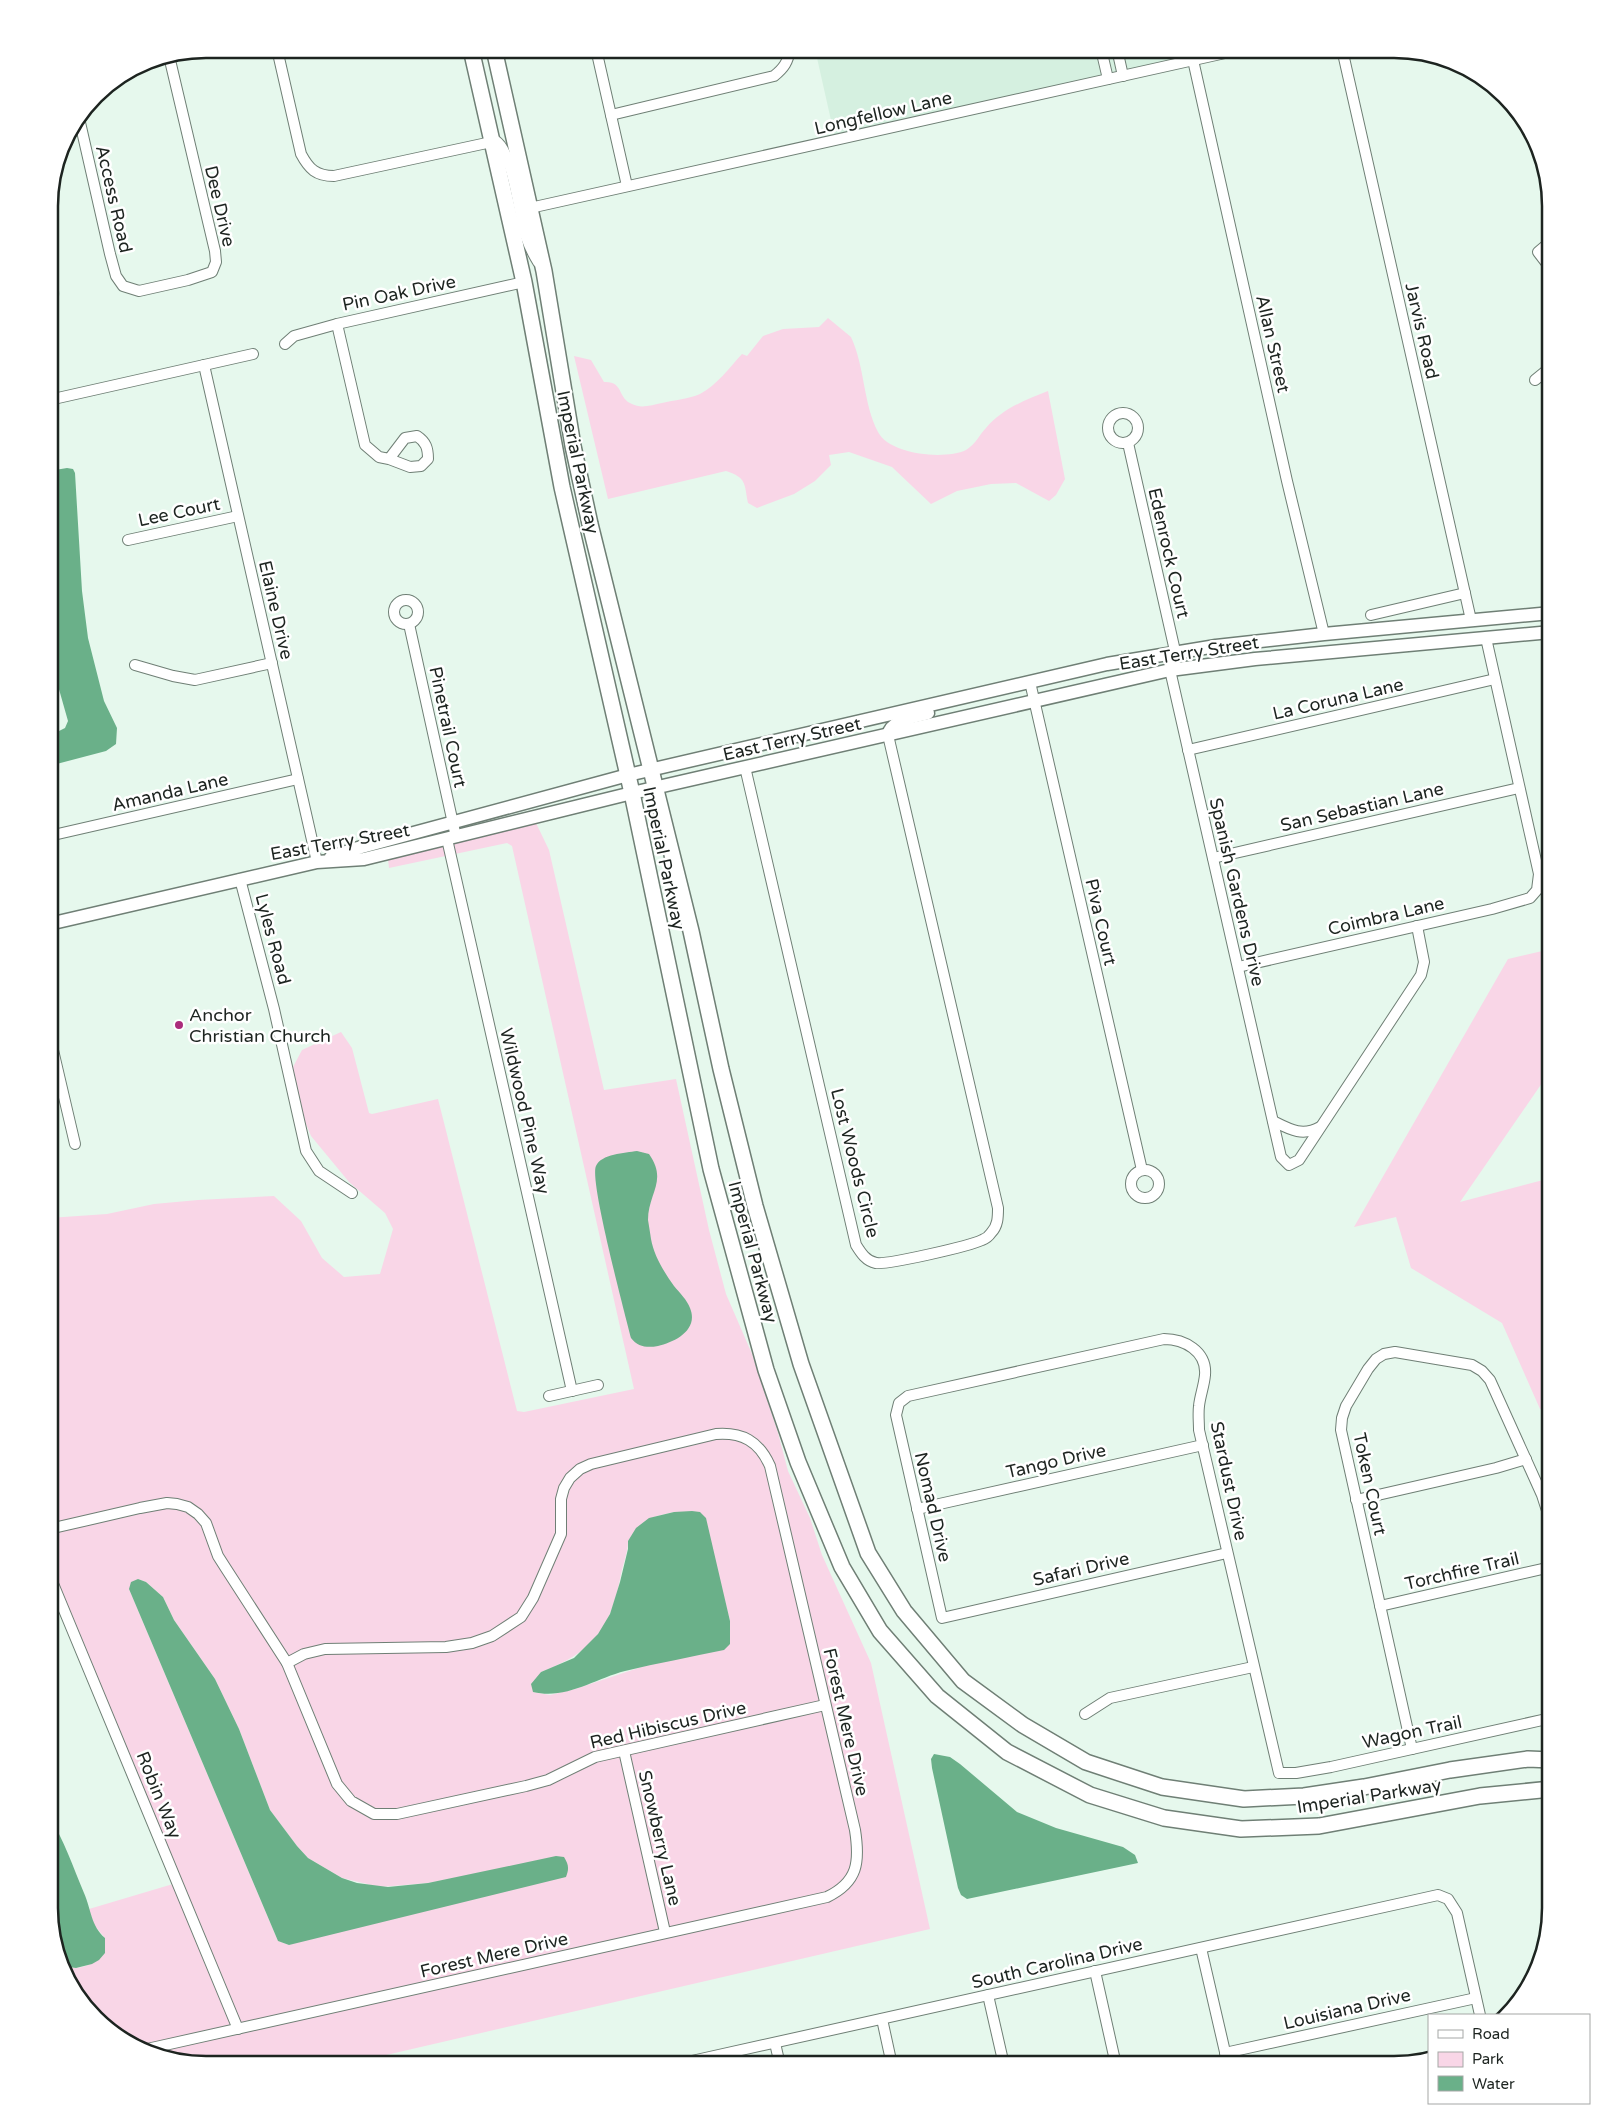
<svg xmlns="http://www.w3.org/2000/svg" width="1600" height="2114" viewBox="0 0 1600 2114" font-family="'Varela Round',sans-serif">
<style>
.built{fill:#d5f0e0}
.green{fill:#f9d6e7;fill-rule:evenodd}
.water{fill:#6ab089}
.lines{fill:none;stroke-linecap:round;stroke-linejoin:round}
.minor-casing{stroke:#6f7f75;stroke-width:12}
.tertiary-casing{stroke:#6f7f75;stroke-width:15}
.primary-casing{stroke:#6f7f75;stroke-width:18}
.minor{stroke:#fff;stroke-width:10}
.tertiary{stroke:#fff;stroke-width:12}
.primary{stroke:#fff;stroke-width:15}
.poi-dot{fill:#ab2c7b;stroke:#fff;stroke-width:2}
.labels{text-anchor:middle;dominant-baseline:central;stroke-width:5;stroke-linejoin:round;paint-order:stroke}
.street-label{font-size:18px;fill:#1d2420;stroke:#fff}
.poi-label{font-size:18px;fill:#1d2420;stroke:#fff;text-anchor:start}
.rim{fill:none;stroke:#1d2420;stroke-width:2.5}
</style>
<rect width="100%" height="100%" fill="#e6f8ed"/>
<path class="built" d="M815,49H1224L835,138Z"/>
<g class="green">
<path d="M828,318L851,337C865,367 863,403 878,432C890,455 945,460 966,450C976,444 979,435 986,428C1002,409 1025,400 1048,391L1065,479L1056,495L1049,501L1016,483L991,484L957,491L931,504L892,467L849,452L829,455L831,465L815,481L794,494L757,508L748,503C744,483 747,478 726,471L608,499L574,356L591,360L604,382C624,381 617,398 632,404C641,409 652,405 662,403C674,400 689,399 700,394C717,385 729,368 742,354L747,356L763,336L783,329L819,327Z"/>
<path d="M536,823L549,850L604,1090L676,1079L709,1230L726,1294L752,1354L778,1433L788,1471L810,1518L822,1555L871,1663L930,1929L343,2065H206L128,2044L75,1995L60,1961C76,1975 91,1965 105,1953V1938L94,1925L89,1909L173,1884L49,1573V1218L107,1214L154,1204L198,1200L274,1196L301,1221L322,1258L344,1277L380,1274L393,1229L385,1213L349,1182L311,1136L295,1098L293,1067L302,1050L341,1032L352,1048L369,1113L372,1114L438,1099L517,1411L524,1412L634,1389L512,846L507,843L389,868L388,859ZM674,1512L720,1582L730,1621L729,1638L575,1689L550,1695L533,1692L541,1672C593,1652 611,1629 621,1574C623,1563 628,1553 628,1541C645,1518 647,1518 674,1512ZM138,1579L146,1582L163,1597L174,1620L215,1679L239,1729L270,1810L297,1846L308,1858L342,1878L380,1887L428,1883L485,1872L289,1945L278,1941L129,1589Z"/>
<path d="M1551,949V1070L1460,1202L1551,1178V1407L1540,1409L1502,1323L1411,1268L1396,1217L1354,1227L1508,959Z"/>
</g>
<g class="water">
<path d="M49,250C55,268 62,286 58,305L49,309Z"/>
<path d="M67,468L73,469L75,473L82,591L88,638L104,701L117,728L116,744L106,751L49,766V736L65,728L68,721L49,654V471Z"/>
<path d="M637,1151L649,1154C668,1181 648,1193 648,1220C649,1226 650,1232 651,1239C654,1256 664,1272 674,1286C680,1293 687,1300 690,1308C699,1330 675,1342 658,1346C647,1348 638,1347 631,1338C625,1314 589,1180 596,1166C601,1154 625,1153 637,1151Z"/>
<path d="M692,1511L700,1512L706,1518L730,1621V1644L724,1650C691,1657 658,1663 625,1671C594,1679 566,1700 533,1692L531,1684L541,1672L574,1658L598,1634L610,1614L620,1582L628,1549V1541L636,1528L649,1518L674,1512Z"/>
<path d="M138,1579L146,1582L163,1597L174,1620L215,1679L239,1729L270,1810L297,1846L308,1858L342,1878L357,1883L388,1887L428,1883L556,1856L564,1857C569,1865 569,1869 566,1877L289,1945L278,1941L129,1589L131,1582Z"/>
<path d="M934,1754L950,1757L960,1764L1017,1812L1056,1828L1123,1847L1135,1855L1138,1863L967,1899L961,1895L958,1888L932,1768L931,1759Z"/>
<path d="M49,1816C64,1840 73,1867 84,1893C91,1909 91,1926 105,1938V1953L99,1960L92,1964L76,1968L68,1967L60,1961L54,1949L49,1908Z"/>
</g>
<g class="lines">
<g class="minor-casing">
<g id="minor">
<path d="M277,49L301,154C309,169 316,176 334,176L496,141C513,152 519,216 526,237C529,246 533,254 538,262"/>
<path d="M596,49L627,186"/>
<path d="M1101,49L1108,79"/>
<path d="M1117,49L1123,76"/>
<path d="M1342,49L1471,620"/>
<path d="M1193,60L1287,481L1324,634"/>
<path d="M1507,102L1531,133"/>
<path d="M611,115L774,76C784,68 788,62 790,49"/>
<path d="M79,118L110,254L116,276L123,286L139,291L188,280L212,272L216,262L215,251L169,56"/>
<path d="M530,208L1243,49"/>
<path d="M1551,269L1538,252L1551,241"/>
<path d="M337,324L365,445L379,457L389,459L410,467L421,466L428,459C428,448 426,442 417,436L405,438L389,459"/>
<path d="M285,344L294,336L337,324L524,282"/>
<path d="M204,365L317,862"/>
<path d="M1535,380L1551,367"/>
<path d="M49,400L253,354"/>
<circle cx="1123" cy="428" r="15"/>
<path d="M1128,443L1175,651L1170,670L1281,1157L1289,1165L1299,1160L1421,975L1424,962L1417,926"/>
<path d="M128,540L238,516"/>
<circle cx="406" cy="612" r="12"/>
<path d="M1371,615L1465,593"/>
<path d="M409,624L456,837"/>
<path d="M135,665L173,676L195,680L272,663"/>
<path d="M1030,682L1142,1170"/>
<path d="M1188,750L1495,679"/>
<path d="M745,767L856,1245C861,1253 866,1261 876,1263C887,1265 970,1246 982,1240C985,1239 989,1236 991,1233C998,1226 998,1217 998,1208L888,735"/>
<path d="M49,836L298,779"/>
<path d="M447,839L572,1391"/>
<path d="M1213,858L1519,788"/>
<path d="M240,879L274,1009L306,1151L319,1171L352,1193"/>
<path d="M1238,967L1492,909L1530,898L1537,890L1539,874L1486,638"/>
<path d="M49,1033L75,1144"/>
<path d="M1273,1121C1289,1129 1302,1137 1320,1127"/>
<circle cx="1145" cy="1184" r="14"/>
<path d="M549,1396L598,1385"/>
<path d="M1356,1500L1496,1468L1526,1459"/>
<path d="M917,1509L1203,1445"/>
<path d="M49,1529L140,1508L167,1503L177,1504L188,1507L198,1514L206,1523L218,1556L225,1567L287,1663L337,1784L351,1801L374,1814H397L526,1786L548,1780L595,1757L825,1705"/>
<path d="M1227,1553L942,1618L896,1415L899,1403L908,1396L1164,1339C1184,1339 1207,1351 1205,1375C1204,1386 1200,1396 1199,1406C1198,1414 1199,1422 1199,1430L1279,1773H1296L1331,1767L1551,1718"/>
<path d="M49,1574L238,2029"/>
<path d="M1380,1606L1551,1567"/>
<path d="M1085,1714L1110,1698L1253,1667"/>
<path d="M1412,1749L1341,1430L1342,1418L1346,1406L1368,1369L1376,1359L1384,1354L1395,1352L1472,1365L1482,1371L1490,1380L1542,1495L1551,1523"/>
<path d="M624,1751L665,1932"/>
<path d="M1201,1948L1228,2065"/>
<path d="M1095,1971L1116,2065"/>
<path d="M988,1995L1004,2065"/>
<path d="M882,2019L892,2065"/>
<path d="M775,2043L780,2065"/>
<path d="M147,2049L827,1897C858,1882 860,1862 855,1830L770,1466C759,1441 742,1432 716,1434L591,1464L580,1469L570,1478L564,1488L561,1499V1534L533,1598L521,1617L492,1636L472,1643L446,1647L325,1649L304,1654L287,1663"/>
<path d="M1225,2053L1476,1998"/>
<path d="M674,2065L1438,1895L1448,1899L1457,1913L1480,2015"/>
</g>
</g>
<g class="tertiary-casing">
<g id="tertiary">
<path d="M888,735C892,719 915,717 928,713"/>
<path d="M331,857L358,848L628,775L1107,664L1216,646L1324,634L1551,613"/>
<path d="M49,924L317,862L364,859L632,793L1170,670L1255,659L1551,632"/>
</g>
</g>
<g class="primary-casing">
<g id="primary">
<path d="M471,49L524,282L562,487L632,793L711,1169L766,1370L798,1462L842,1567L880,1631L937,1696L1007,1752L1090,1795L1164,1818L1241,1829L1319,1826L1480,1796L1551,1789"/>
<path d="M494,49L544,271L573,446L590,524L691,931L721,1069L755,1206L801,1364L868,1553L904,1611L963,1681L1023,1725L1086,1762L1162,1787L1244,1799L1304,1796L1364,1787L1450,1770L1528,1759L1551,1760"/>
</g>
</g>
<use href="#minor" class="minor"/>
<use href="#tertiary" class="tertiary"/>
<use href="#primary" class="primary"/>
</g>
<circle class="poi-dot" cx="179" cy="1025" r="5"/>
<g class="labels">
<g class="street-label">
<text transform="translate(883 113) rotate(-13)">Longfellow Lane</text>
<text transform="translate(114 199) rotate(77)">Access Road</text>
<text transform="translate(220 206) rotate(77)">Dee Drive</text>
<text transform="translate(399 293) rotate(-12)">Pin Oak Drive</text>
<text transform="translate(1422 331) rotate(77)">Jarvis Road</text>
<text transform="translate(1273 344) rotate(77)">Allan Street</text>
<text transform="translate(578 462) rotate(78)">Imperial Parkway</text>
<text transform="translate(179 512) rotate(-12)">Lee Court</text>
<text transform="translate(1169 553) rotate(77)">Edenrock Court</text>
<text transform="translate(276 610) rotate(77)">Elaine Drive</text>
<text transform="translate(1189 653) rotate(-9)">East Terry Street</text>
<text transform="translate(1338 699) rotate(-13)">La Coruna Lane</text>
<text transform="translate(448 727) rotate(78)">Pinetrail Court</text>
<text transform="translate(792 739) rotate(-13)">East Terry Street</text>
<text transform="translate(170 792) rotate(-13)">Amanda Lane</text>
<text transform="translate(1362 807) rotate(-13)">San Sebastian Lane</text>
<text transform="translate(340 842) rotate(-10)">East Terry Street</text>
<text transform="translate(664 858) rotate(78)">Imperial Parkway</text>
<text transform="translate(1237 892) rotate(77)">Spanish Gardens Drive</text>
<text transform="translate(1386 916) rotate(-13)">Coimbra Lane</text>
<text transform="translate(1101 922) rotate(77)">Piva Court</text>
<text transform="translate(273 939) rotate(75)">Lyles Road</text>
<text transform="translate(525 1111) rotate(77)">Wildwood Pine Way</text>
<text transform="translate(855 1163) rotate(76)">Lost Woods Circle</text>
<text transform="translate(753 1252) rotate(75)">Imperial Parkway</text>
<text transform="translate(1056 1461) rotate(-13)">Tango Drive</text>
<text transform="translate(1229 1481) rotate(78)">Stardust Drive</text>
<text transform="translate(1370 1484) rotate(78)">Token Court</text>
<text transform="translate(933 1507) rotate(77)">Nomad Drive</text>
<text transform="translate(1081 1569) rotate(-13)">Safari Drive</text>
<text transform="translate(1462 1571) rotate(-13)">Torchfire Trail</text>
<text transform="translate(846 1722) rotate(77)">Forest Mere Drive</text>
<text transform="translate(668 1725) rotate(-13)">Red Hibiscus Drive</text>
<text transform="translate(1412 1732) rotate(-12)">Wagon Trail</text>
<text transform="translate(159 1795) rotate(68)">Robin Way</text>
<text transform="translate(1369 1796) rotate(-9)">Imperial Parkway</text>
<text transform="translate(660 1838) rotate(77)">Snowberry Lane</text>
<text transform="translate(494 1955) rotate(-13)">Forest Mere Drive</text>
<text transform="translate(1057 1963) rotate(-13)">South Carolina Drive</text>
<text transform="translate(1347 2009) rotate(-13)">Louisiana Drive</text>
</g>
<g class="poi-label">
<text x="189" y="1015">Anchor<tspan x="189" dy="21">Christian Church</tspan></text>
</g>
</g>
<path d="M0 0H1600V2114H0ZM206 58H1394A148 148 0 0 1 1542 206V1908A148 148 0 0 1 1394 2056H206A148 148 0 0 1 58 1908V206A148 148 0 0 1 206 58Z" fill="#fff" fill-rule="evenodd"/>
<path class="rim" d="M206 58H1394A148 148 0 0 1 1542 206V1908A148 148 0 0 1 1394 2056H206A148 148 0 0 1 58 1908V206A148 148 0 0 1 206 58Z"/>
<rect x="1428" y="2014" width="162" height="90" fill="#ffffff" stroke="#a5a7a6"/>
<rect x="1438" y="2030" width="25" height="8" fill="#ffffff" stroke="#a5a7a6"/>
<text x="1472" y="2039" font-size="15" fill="#1d2420">Road</text>
<rect x="1438" y="2052" width="25" height="15" fill="#f9d6e7" stroke="#a5a7a6"/>
<text x="1472" y="2064" font-size="15" fill="#1d2420">Park</text>
<rect x="1438" y="2076" width="25" height="15" fill="#6ab089" stroke="#a5a7a6"/>
<text x="1472" y="2089" font-size="15" fill="#1d2420">Water</text>
</svg>
